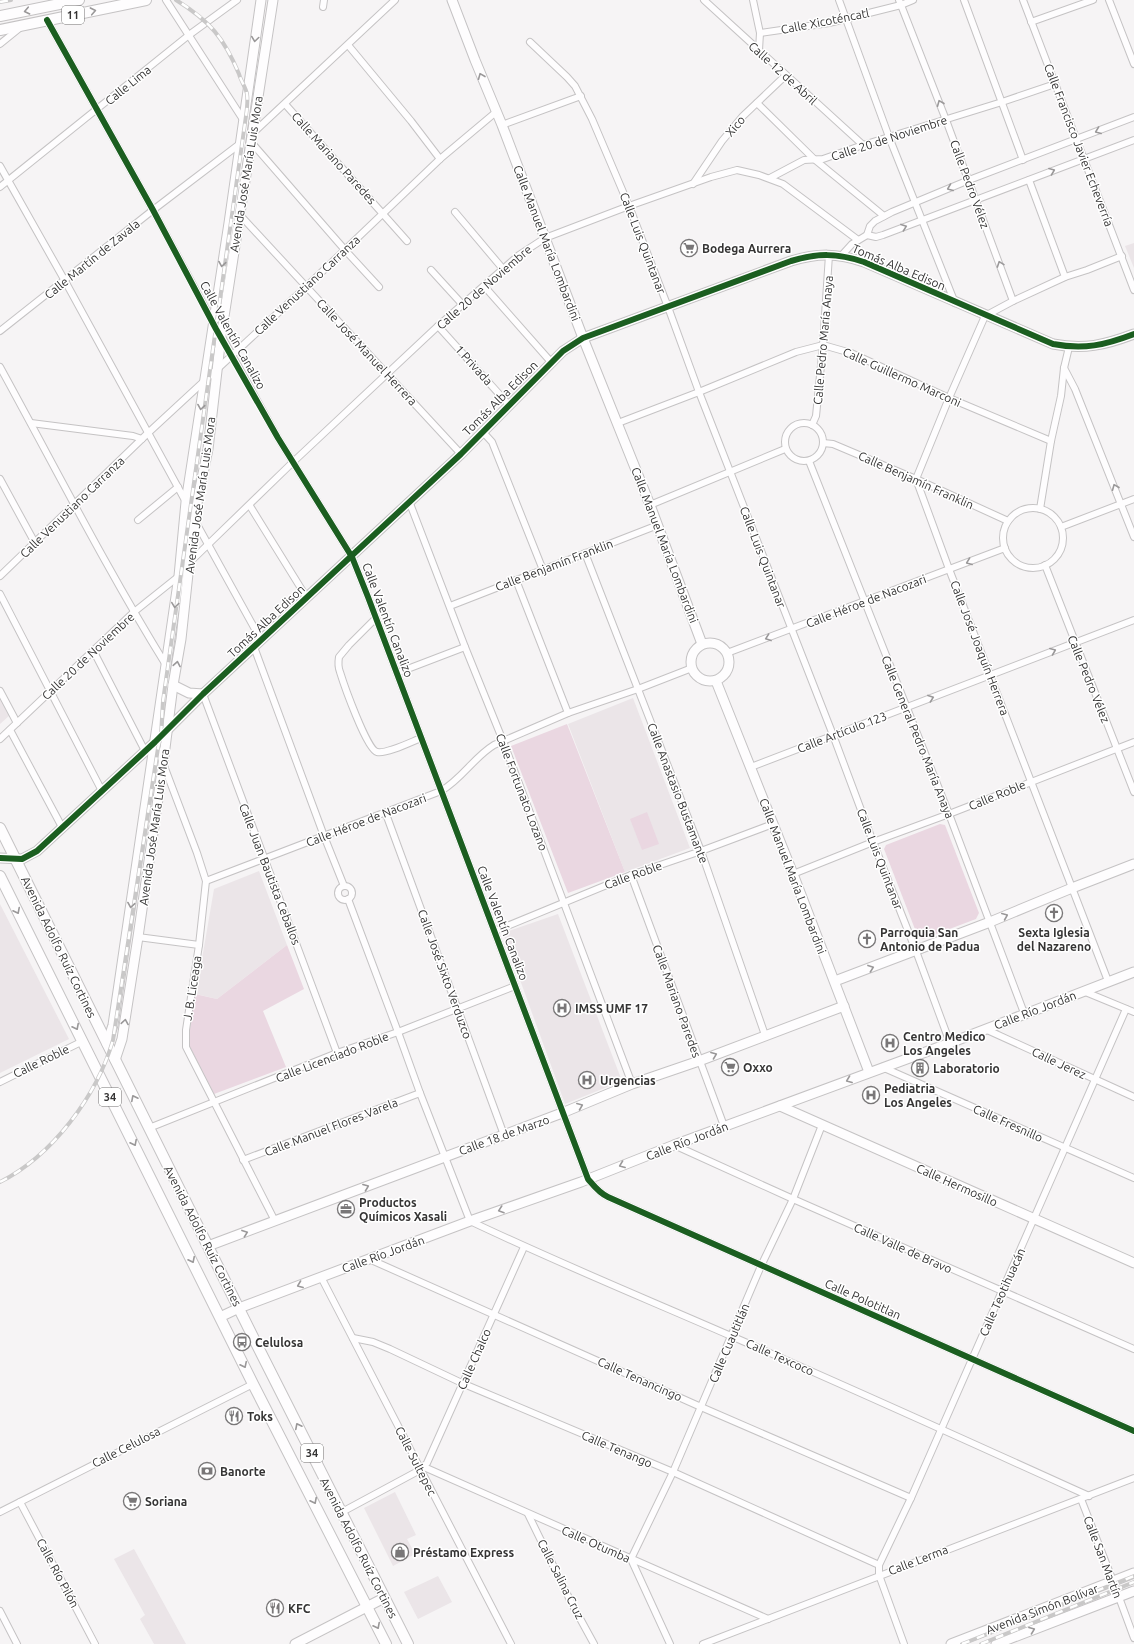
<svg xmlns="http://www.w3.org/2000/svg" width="1134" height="1644" viewBox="0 0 1134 1644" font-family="Ubuntu,sans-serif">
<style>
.built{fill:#ebe5e8}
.green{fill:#ead7e1}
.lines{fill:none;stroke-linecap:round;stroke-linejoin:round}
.street-casing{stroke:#c5c3c4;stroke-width:8}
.secondary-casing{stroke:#c5c3c4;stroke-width:11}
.primary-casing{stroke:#c5c3c4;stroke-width:12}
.street{stroke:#fefdfe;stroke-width:6}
.secondary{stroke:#fefdfe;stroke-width:9}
.primary{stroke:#fefdfe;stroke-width:10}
.rail-casing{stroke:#c9c8c8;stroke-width:4}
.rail{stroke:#fff;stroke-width:2.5;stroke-dasharray:8;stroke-linecap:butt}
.cycleway-casing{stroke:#fff;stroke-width:8}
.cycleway{stroke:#1b5e20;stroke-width:6}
.oneway{stroke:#9a9899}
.labels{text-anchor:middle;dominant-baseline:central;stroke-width:3;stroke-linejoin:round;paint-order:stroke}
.shield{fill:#fff;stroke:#727171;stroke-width:1}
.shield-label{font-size:11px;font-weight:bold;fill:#353434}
.street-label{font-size:12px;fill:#353434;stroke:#fff}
.poi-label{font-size:12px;font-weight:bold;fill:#353434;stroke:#fff;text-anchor:start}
</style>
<rect width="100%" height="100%" fill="#f6f4f5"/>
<g class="built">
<path d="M1134,243V268L1125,246Z"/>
<path d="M0,696L10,715L0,724Z"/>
<path d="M633,698L690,848L625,872L568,724Z"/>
<path d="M259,871L287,945L217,999L196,994L214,889Z"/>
<path d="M0,904L69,1039L0,1073Z"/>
<path d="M558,914L622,1081L565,1104L503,933Z"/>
<path d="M395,1492L416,1535L407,1539L415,1554L393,1566L364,1508Z"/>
<path d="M134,1549L186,1644H154L140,1619L145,1615L114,1559Z"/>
<path d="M438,1576L452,1602L418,1619L404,1592Z"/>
</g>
<g class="green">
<path d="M567,724L625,872L568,893L511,746Z"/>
<path d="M647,812L659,844L642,850L630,819Z"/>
<path d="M940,824L945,825L979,913L976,919L923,939L918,937L884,849L886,845Z"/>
<path d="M287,945L304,989L263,1011L286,1067L214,1094L188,1043L195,994L217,999Z"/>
</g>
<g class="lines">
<g class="street-casing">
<g id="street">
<path d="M166,0L244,121"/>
<path d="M704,0L863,145"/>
<path d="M753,0L760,33L759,50"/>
<path d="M839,0L889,137L955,303"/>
<path d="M899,0L946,120L1013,301"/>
<path d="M964,0L1023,160"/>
<path d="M1023,0L1134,290"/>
<path d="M1109,0L1134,64"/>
<path d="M323,7L324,0"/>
<path d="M47,20L153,210L214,324"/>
<path d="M1031,22L1093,0"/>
<path d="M760,33L829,23L901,5L913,0"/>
<path d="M530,42L567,77L575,86L592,119L629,206L668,307L699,392L833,735L873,842L916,951L950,1043"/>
<path d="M0,44L21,27"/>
<path d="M348,45L411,121L440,159"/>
<path d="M757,103L814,159L884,216"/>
<path d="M285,104L407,241"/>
<path d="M502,125L581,96"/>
<path d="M253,133L395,0"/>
<path d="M251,142L345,250L379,287"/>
<path d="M0,166L65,281L186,502"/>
<path d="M770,178L804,160L823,159L863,145L1002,102L1055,84"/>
<path d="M1029,180L1065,277"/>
<path d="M693,184L722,141L742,117L785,76"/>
<path d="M0,187L189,35L237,0"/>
<path d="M455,212L503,269"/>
<path d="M240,215L461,454"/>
<path d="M867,235L876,237L883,235L1134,140"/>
<path d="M842,255L852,244L867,235L870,226L875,221L892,212L969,180L1134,117"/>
<path d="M431,270L462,304"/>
<path d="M484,286L551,362"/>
<path d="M438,326L509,405"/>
<path d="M0,331L153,210L241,143"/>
<path d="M222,337L278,438L352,557L368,597L588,1179C594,1186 599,1193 608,1197L1134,1431"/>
<path d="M0,367C55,467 106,568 166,665"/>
<path d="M1064,368L1075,389L1134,537"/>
<circle cx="804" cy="442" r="19"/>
<path d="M31,423L133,436L142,439"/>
<path d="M618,423L699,392L796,352L823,345L851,353L949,398L1051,441"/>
<path d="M812,425L816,416L823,345L829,255"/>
<path d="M482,431L492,442L543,570"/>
<path d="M823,443L833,444L916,479L1008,521"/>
<path d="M809,461L949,814L1024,1013"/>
<path d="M0,479L35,543"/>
<path d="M409,501L465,647L503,741L632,1084"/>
<path d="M650,505L785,449"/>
<path d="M250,506L307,598"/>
<circle cx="1033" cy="538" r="30"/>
<path d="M1040,509L1051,441L1061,396L1064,368L1069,347"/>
<path d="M194,519L261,640"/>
<path d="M138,520L178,487"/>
<path d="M1061,527L1134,499"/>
<path d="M585,553L701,851L765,1035"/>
<path d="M190,562L292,463L438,326L519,255L545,238L629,206L711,177L737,170L759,175L783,184L858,240"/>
<path d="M1045,565L1134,792"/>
<path d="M0,576L148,433L306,287L440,159L496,112"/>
<path d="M516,580L568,713"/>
<path d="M0,594L102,791"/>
<path d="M450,606L658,525"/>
<path d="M376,618L349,645L339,657C338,663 338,667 340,672C344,685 367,750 377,752C387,754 411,742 421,738"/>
<path d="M254,647L324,836L344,886"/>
<path d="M94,652L145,751"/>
<path d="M727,653L1005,548"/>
<path d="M397,673L465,647"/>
<path d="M0,691L17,723"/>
<path d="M203,694L337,1053"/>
<path d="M10,730L62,827"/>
<path d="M0,739L134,612L179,576"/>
<path d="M155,742L197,853L206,881L199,945L186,1030V1047L275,1221"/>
<path d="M751,767L1134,620"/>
<path d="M386,814L504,1135"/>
<path d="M793,874L873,842L949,814L1134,742"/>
<path d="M631,875L724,1126"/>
<path d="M206,881L441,791C462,779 474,757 494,745L568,713L638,689L692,668"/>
<circle cx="345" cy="893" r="7"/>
<path d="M348,899L398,1032L420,1093L470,1221C556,1262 644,1298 731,1336C851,1388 970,1442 1089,1496"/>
<path d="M495,931L631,875L701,851L773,824"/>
<path d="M138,937L199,945"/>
<path d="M1108,981L949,569L916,479L949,398L985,316L1013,301L1065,277L1087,270L1122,256"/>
<path d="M1083,991L1134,1012"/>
<path d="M985,1029L1134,1097"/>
<path d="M882,1067L1134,1178"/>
<path d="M0,1082L83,1041"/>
<path d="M149,1128L337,1053L398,1032L515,986"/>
<path d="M674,1145L793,1199L1134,1349"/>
<path d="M243,1160L420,1093"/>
<path d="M369,1259L701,1407L911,1498"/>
<path d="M321,1277L511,1644"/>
<path d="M353,1338L373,1342L390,1349L464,1384L673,1472L879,1565"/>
<path d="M424,1467L768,1619"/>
<path d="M1081,1499L1113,1581L1134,1638"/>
<path d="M20,1502L95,1644"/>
<path d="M0,1512L253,1384"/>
<path d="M342,1512L420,1470L427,1463L524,1247"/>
<path d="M528,1514L571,1602L594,1644"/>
<path d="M0,1611L17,1644"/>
<path d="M670,1644L631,1559L673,1472L761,1266L793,1199L822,1125"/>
<path d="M703,1644L1134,1478"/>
<path d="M904,1644L879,1575V1565L911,1498L1126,1009"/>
</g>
</g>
<g class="secondary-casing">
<g id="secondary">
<path d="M452,0L475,60L502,125L583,338L650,505L702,644"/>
<circle cx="710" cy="662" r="19"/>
<path d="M716,681L793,874L869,1072"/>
<path d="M173,685L189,693L203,694"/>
<path d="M0,858L22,859L37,851L155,742L203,694L461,454L563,351L583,338L791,261C818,253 837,253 864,262L1053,344C1084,350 1105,345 1134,334"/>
<path d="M835,981L990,922L1072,888L1134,864"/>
<path d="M107,1044L113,1025L166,665L179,576L186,502L229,223L261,0"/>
<path d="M115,1060L122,1039L138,937L163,764L173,685L181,639L194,518L208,449L221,336L273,0"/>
<path d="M780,1106L1134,1263"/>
<path d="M208,1246L562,1113L632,1084L699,1061L844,1006"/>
<path d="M220,1317L239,1308L470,1221L581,1182L674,1145L950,1043L1134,972"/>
<path d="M295,1644L384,1598"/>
<path d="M951,1644L1134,1573"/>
<path d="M996,1644L1134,1591"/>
</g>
</g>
<g class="primary-casing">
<g id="primary">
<path d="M0,16L79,0"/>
<path d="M0,30L146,0"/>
<path d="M0,828L259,1349L408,1644"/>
<path d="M0,876L253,1384L386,1644"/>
</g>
</g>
<use href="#street" class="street"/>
<use href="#secondary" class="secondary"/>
<use href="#primary" class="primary"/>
<g class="rail-casing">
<g id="rail">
<path d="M0,2L11,0"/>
<path d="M0,1182C52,1156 97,1096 113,1040L158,748L161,735L163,701L246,116C247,109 248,101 247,94C246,88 241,81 239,74C224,38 210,21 176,0"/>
<path d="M962,1644L1134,1576"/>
<path d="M981,1644L1134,1582"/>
</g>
</g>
<use href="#rail" class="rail"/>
<g class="cycleway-casing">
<g id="cycleway">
<path d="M47,20L153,210L216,329L278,438L352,557L368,597L588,1179C594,1186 599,1193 608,1197L1134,1431"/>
<path d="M0,858L22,859L37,851L155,742L203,694L461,454L563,351L583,338L791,261C818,253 837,253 864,262L1053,344C1084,350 1105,345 1134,334"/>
</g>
</g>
<use href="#cycleway" class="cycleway"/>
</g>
<defs><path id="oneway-chevron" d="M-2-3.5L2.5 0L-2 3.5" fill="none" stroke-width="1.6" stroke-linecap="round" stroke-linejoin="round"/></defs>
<g class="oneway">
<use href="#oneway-chevron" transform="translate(27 11) rotate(168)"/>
<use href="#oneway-chevron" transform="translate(93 11) rotate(-11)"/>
<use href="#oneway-chevron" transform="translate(255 39) rotate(98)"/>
<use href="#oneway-chevron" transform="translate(481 76) rotate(-112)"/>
<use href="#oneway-chevron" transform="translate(940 103) rotate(-112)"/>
<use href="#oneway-chevron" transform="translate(1098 131) rotate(159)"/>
<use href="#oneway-chevron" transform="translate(1052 171) rotate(-21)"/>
<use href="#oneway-chevron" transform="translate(950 188) rotate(158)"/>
<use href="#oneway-chevron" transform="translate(904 227) rotate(-20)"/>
<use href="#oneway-chevron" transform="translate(222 264) rotate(99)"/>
<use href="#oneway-chevron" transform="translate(1000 264) rotate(-110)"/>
<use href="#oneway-chevron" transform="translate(201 407) rotate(99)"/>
<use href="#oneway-chevron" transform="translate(1115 487) rotate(-112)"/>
<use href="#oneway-chevron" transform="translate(969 562) rotate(159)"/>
<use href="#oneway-chevron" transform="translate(175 605) rotate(98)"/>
<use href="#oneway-chevron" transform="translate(768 638) rotate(160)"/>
<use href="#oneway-chevron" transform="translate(1053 651) rotate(-22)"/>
<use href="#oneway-chevron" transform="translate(177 664) rotate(-80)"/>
<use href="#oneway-chevron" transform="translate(931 698) rotate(-20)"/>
<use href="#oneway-chevron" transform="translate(131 905) rotate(99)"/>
<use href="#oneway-chevron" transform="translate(17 911) rotate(63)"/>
<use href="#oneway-chevron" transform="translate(1005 916) rotate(-23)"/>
<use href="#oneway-chevron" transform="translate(871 968) rotate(-20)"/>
<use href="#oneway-chevron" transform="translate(125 1022) rotate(-81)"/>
<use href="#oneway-chevron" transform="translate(76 1027) rotate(63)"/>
<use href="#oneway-chevron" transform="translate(714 1055) rotate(-21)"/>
<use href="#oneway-chevron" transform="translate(849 1080) rotate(159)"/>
<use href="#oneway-chevron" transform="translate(134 1098) rotate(-117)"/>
<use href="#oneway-chevron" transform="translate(580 1106) rotate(-22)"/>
<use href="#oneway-chevron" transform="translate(134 1143) rotate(63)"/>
<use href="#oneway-chevron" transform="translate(622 1165) rotate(159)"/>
<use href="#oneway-chevron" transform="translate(366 1187) rotate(-21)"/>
<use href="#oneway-chevron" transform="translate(501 1210) rotate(161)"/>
<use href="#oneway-chevron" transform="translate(245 1233) rotate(-20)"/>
<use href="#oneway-chevron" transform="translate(192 1260) rotate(64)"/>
<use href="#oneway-chevron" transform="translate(300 1285) rotate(159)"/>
<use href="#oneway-chevron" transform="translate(244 1365) rotate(64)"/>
<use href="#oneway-chevron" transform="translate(298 1426) rotate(-117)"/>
<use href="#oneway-chevron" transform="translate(314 1501) rotate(63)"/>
<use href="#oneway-chevron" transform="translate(377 1626) rotate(63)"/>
<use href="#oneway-chevron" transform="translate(1032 1630) rotate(-21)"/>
</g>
<defs>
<g id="supermarket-ring" transform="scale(0.9)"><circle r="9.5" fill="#fff" stroke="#797778" stroke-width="1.5"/><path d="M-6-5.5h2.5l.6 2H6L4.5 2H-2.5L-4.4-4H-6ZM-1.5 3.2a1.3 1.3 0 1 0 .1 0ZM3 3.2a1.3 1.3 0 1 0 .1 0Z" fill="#797778"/></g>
<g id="church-ring" transform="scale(0.9)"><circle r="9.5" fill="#fff" stroke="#797778" stroke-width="1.5"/><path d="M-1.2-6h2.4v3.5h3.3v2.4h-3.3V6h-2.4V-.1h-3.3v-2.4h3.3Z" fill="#797778"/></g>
<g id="hospital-ring" transform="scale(0.9)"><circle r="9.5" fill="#fff" stroke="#797778" stroke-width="1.5"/><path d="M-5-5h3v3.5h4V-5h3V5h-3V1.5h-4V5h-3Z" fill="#797778"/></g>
<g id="building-ring" transform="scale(0.9)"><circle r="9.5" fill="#fff" stroke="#797778" stroke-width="1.5"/><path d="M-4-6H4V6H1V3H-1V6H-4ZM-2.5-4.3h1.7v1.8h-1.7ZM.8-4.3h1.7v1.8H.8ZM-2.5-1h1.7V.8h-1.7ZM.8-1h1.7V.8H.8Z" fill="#797778"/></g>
<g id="office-ring" transform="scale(0.9)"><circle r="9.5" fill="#fff" stroke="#797778" stroke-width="1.5"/><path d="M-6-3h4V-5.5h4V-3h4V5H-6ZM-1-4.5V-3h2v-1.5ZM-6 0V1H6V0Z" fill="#797778"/></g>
<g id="bus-ring" transform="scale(0.9)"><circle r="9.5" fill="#fff" stroke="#797778" stroke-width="1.5"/><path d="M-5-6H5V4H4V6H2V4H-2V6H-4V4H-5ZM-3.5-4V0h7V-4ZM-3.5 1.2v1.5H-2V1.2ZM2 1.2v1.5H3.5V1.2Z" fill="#797778"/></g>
<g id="restaurant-ring" transform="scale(0.9)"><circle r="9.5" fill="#fff" stroke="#797778" stroke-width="1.5"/><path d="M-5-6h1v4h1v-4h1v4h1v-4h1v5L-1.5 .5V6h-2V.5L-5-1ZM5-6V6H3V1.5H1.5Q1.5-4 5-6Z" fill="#797778"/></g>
<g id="bank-ring" transform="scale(0.9)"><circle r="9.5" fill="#fff" stroke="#797778" stroke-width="1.5"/><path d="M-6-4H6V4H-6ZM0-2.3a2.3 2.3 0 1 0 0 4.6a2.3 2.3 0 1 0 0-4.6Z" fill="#797778"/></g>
<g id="shop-ring" transform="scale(0.9)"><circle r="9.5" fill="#fff" stroke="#797778" stroke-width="1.5"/><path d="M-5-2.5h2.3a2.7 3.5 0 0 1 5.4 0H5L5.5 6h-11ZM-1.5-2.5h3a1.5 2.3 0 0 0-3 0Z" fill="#797778"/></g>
</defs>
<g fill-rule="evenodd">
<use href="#supermarket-ring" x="689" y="248"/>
<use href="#church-ring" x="1054" y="913"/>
<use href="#church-ring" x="867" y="939"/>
<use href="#hospital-ring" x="562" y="1008"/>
<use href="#hospital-ring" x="890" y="1043"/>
<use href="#supermarket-ring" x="730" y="1067"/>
<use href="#building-ring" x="920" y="1068"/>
<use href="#hospital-ring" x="587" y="1080"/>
<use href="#hospital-ring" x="871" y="1095"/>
<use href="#office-ring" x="346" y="1209"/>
<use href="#bus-ring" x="242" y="1342"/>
<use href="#restaurant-ring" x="234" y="1416"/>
<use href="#bank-ring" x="207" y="1471"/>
<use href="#supermarket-ring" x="132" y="1501"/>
<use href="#shop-ring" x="400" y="1552"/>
<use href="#restaurant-ring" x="275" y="1608"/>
</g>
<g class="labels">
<g class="shield">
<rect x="62" y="6" width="22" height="18" rx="3"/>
<rect x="99" y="1088" width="22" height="18" rx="3"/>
<rect x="301" y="1444" width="22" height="18" rx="3"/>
</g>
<g class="shield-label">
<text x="73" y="15">11</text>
<text x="110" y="1097">34</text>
<text x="312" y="1453">34</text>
</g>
<g class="street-label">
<text transform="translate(825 21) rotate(-11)">Calle Xicoténcatl</text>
<text transform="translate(783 73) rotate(42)">Calle 12 de Abril</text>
<text transform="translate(128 85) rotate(-39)">Calle Lima</text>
<text transform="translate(735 126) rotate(-49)">Xico</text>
<text transform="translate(889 138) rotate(-18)">Calle 20 de Noviembre</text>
<text transform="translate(1079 145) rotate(69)">Calle Francisco Javier Echeverría</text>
<text transform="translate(334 158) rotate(48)">Calle Mariano Paredes</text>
<text transform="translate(246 174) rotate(-81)">Avenida José María Luis Mora</text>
<text transform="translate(970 184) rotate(70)">Calle Pedro Vélez</text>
<text transform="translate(547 243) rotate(69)">Calle Manuel María Lombardini</text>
<text transform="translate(643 243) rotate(69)">Calle Luis Quintanar</text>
<text transform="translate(92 259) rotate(-39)">Calle Martín de Zavala</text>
<text transform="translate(899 267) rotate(23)">Tomás Alba Edison</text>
<text transform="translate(307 285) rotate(-43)">Calle Venustiano Carranza</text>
<text transform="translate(484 287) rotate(-41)">Calle 20 de Noviembre</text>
<text transform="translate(233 335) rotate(61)">Calle Valentín Canalizo</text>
<text transform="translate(823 340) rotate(-85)">Calle Pedro María Anaya</text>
<text transform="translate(367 352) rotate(47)">Calle José Manuel Herrera</text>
<text transform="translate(474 365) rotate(48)">1 Privada</text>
<text transform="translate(902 377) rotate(24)">Calle Guillermo Marconi</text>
<text transform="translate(500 398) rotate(-45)">Tomás Alba Edison</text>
<text transform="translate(916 480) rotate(24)">Calle Benjamín Franklin</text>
<text transform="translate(200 495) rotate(-82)">Avenida José María Luis Mora</text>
<text transform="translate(72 507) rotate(-44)">Calle Venustiano Carranza</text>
<text transform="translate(665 545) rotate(69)">Calle Manuel María Lombardini</text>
<text transform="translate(763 557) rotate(69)">Calle Luis Quintanar</text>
<text transform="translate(554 565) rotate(-21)">Calle Benjamín Franklin</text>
<text transform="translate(866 601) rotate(-21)">Calle Héroe de Nacozari</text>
<text transform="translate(388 620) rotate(69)">Calle Valentín Canalizo</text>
<text transform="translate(266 621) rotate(-43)">Tomás Alba Edison</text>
<text transform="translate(980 648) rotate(69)">Calle José Joaquín Herrera</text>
<text transform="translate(88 656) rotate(-43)">Calle 20 de Noviembre</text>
<text transform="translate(1089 679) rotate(68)">Calle Pedro Vélez</text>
<text transform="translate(842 732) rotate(-21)">Calle Artículo 123</text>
<text transform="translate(918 737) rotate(68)">Calle General Pedro María Anaya</text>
<text transform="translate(522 792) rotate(69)">Calle Fortunato Lozano</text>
<text transform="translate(678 793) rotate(69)">Calle Anastasio Bustamante</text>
<text transform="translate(997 795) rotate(-22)">Calle Roble</text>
<text transform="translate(366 820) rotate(-21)">Calle Héroe de Nacozari</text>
<text transform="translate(154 827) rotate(-82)">Avenida José María Luis Mora</text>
<text transform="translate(880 859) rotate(69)">Calle Luis Quintanar</text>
<text transform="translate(270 874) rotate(69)">Calle Juan Bautista Ceballos</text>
<text transform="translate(633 875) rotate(-20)">Calle Roble</text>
<text transform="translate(793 876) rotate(69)">Calle Manuel María Lombardini</text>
<text transform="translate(503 923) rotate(69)">Calle Valentín Canalizo</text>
<text transform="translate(59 947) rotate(64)">Avenida Adolfo Ruíz Cortines</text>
<text transform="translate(445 974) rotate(70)">Calle José Sixto Verduzco</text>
<text transform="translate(192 988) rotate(-81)">J. B. Liceaga</text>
<text transform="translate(677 1001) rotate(70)">Calle Mariano Paredes</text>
<text transform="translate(1035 1010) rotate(-21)">Calle Río Jordán</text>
<text transform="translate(332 1057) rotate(-21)">Calle Licenciado Roble</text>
<text transform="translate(41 1061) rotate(-26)">Calle Roble</text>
<text transform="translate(1059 1063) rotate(25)">Calle Jerez</text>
<text transform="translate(1008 1123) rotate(24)">Calle Fresnillo</text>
<text transform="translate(331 1127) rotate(-21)">Calle Manuel Flores Varela</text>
<text transform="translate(504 1135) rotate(-20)">Calle 18 de Marzo</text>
<text transform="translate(687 1141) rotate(-21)">Calle Río Jordán</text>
<text transform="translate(957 1185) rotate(24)">Calle Hermosillo</text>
<text transform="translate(203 1236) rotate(63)">Avenida Adolfo Ruíz Cortines</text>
<text transform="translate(903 1248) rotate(24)">Calle Valle de Bravo</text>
<text transform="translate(383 1254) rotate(-20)">Calle Río Jordán</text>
<text transform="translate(1002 1292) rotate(-66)">Calle Teotihuacán</text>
<text transform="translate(863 1299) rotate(24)">Calle Polotitlan</text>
<text transform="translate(729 1343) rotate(-67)">Calle Cuautitlán</text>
<text transform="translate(780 1357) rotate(24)">Calle Texcoco</text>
<text transform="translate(474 1359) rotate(-66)">Calle Chalco</text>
<text transform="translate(640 1379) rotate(24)">Calle Tenancingo</text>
<text transform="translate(126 1447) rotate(-27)">Calle Celulosa</text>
<text transform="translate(617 1449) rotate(23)">Calle Tenango</text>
<text transform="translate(416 1461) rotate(63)">Calle Sultepec</text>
<text transform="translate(596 1544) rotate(24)">Calle Otumba</text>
<text transform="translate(359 1548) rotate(63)">Avenida Adolfo Ruíz Cortines</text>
<text transform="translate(1103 1557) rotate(69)">Calle San Martín</text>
<text transform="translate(918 1560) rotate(-21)">Calle Lerma</text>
<text transform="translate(58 1573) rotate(62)">Calle Río Pilón</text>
<text transform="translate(561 1579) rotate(63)">Calle Salina Cruz</text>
<text transform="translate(1042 1609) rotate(-21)">Avenida Simón Bolívar</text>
</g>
<g class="poi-label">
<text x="702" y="248">Bodega Aurrera</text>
<text x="880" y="932">Parroquia San<tspan x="880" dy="14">Antonio de Padua</tspan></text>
<text x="1054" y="932" text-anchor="middle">Sexta Iglesia<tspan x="1054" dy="14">del Nazareno</tspan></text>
<text x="575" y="1008">IMSS UMF 17</text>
<text x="903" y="1036">Centro Medico<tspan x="903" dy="14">Los Angeles</tspan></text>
<text x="743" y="1067">Oxxo</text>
<text x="933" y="1068">Laboratorio</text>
<text x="600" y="1080">Urgencias</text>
<text x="884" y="1088">Pediatria<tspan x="884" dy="14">Los Angeles</tspan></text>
<text x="359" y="1202">Productos<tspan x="359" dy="14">Químicos Xasali</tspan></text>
<text x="255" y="1342">Celulosa</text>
<text x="247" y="1416">Toks</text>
<text x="220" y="1471">Banorte</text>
<text x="145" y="1501">Soriana</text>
<text x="413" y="1552">Préstamo Express</text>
<text x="288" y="1608">KFC</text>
</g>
</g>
</svg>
